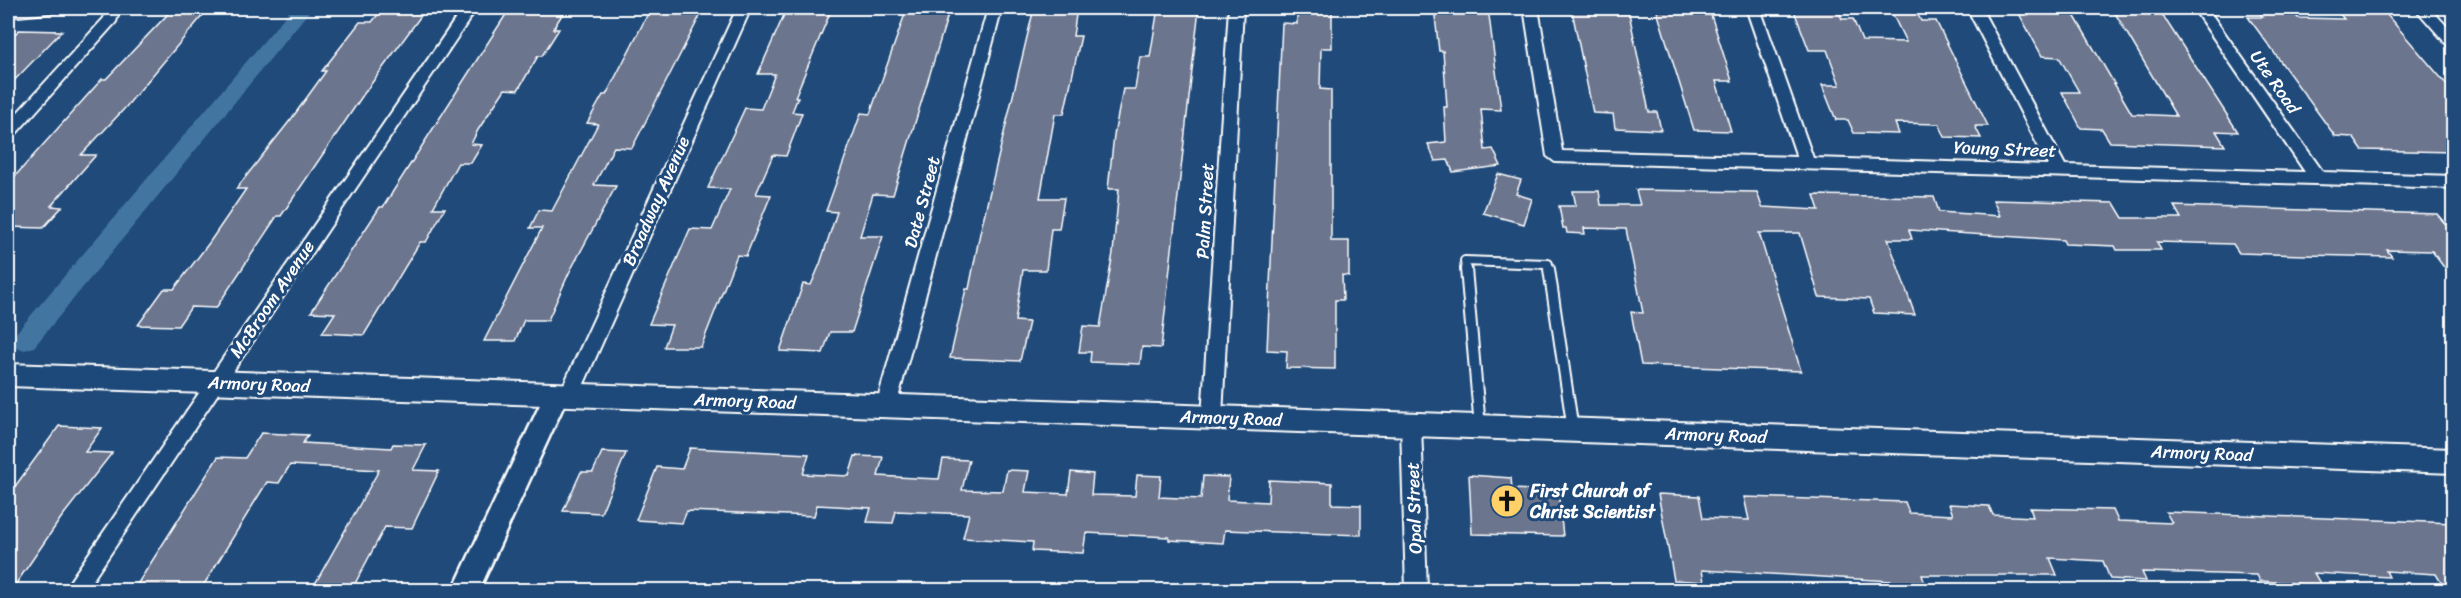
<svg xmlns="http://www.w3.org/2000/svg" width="2461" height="598" viewBox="0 0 2461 598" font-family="Sriracha,sans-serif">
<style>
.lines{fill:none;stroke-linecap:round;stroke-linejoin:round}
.canal{fill:#4376a0;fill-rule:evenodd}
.building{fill:#6c748e;stroke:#fff;stroke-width:1.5}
.service-far1-casing{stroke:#fff;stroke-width:12}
.service-casing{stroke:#fff;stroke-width:14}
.minor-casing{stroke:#fff;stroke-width:4}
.tertiary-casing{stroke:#fff;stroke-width:5}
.secondary-casing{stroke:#fff;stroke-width:4}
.service-far1{stroke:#1f4a7a;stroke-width:8}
.service{stroke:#1f4a7a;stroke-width:10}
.minor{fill:#1f4a7a;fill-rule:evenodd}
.tertiary{fill:#1f4a7a;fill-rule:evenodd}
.secondary{fill:#1f4a7a;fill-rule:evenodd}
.labels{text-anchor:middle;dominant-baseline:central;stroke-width:6;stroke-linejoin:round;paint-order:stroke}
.street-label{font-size:18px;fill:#fff;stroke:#1f4a7a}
.poi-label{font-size:18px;font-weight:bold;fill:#fff;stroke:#1f4a7a;text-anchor:start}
</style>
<rect width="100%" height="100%" fill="#1f4a7a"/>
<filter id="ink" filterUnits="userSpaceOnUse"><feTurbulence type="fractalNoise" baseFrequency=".0167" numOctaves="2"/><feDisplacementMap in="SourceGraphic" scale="12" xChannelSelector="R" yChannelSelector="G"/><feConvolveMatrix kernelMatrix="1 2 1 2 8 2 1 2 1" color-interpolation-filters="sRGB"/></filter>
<g filter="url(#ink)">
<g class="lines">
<path class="canal" d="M292,8H312L34,347L25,350L16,347L13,340L16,333Z"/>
</g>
<g class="building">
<path d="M169,8H209L125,108L81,155H96L51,206L62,207L43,228L8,227V184L102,79H106L166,16Z"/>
<path d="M510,8H555L553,10H565L553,29H559L542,56H538L518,90L505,89L478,130L471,144L482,145L471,163H458L433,208H445L426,242H420L364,335L322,333L335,313L311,312L380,207H383Z"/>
<path d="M651,8H704L632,148L614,147L594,185L616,186L569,273L548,320H524L515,341H484L542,228H530L539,210L552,211L598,124L587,123L603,95H606Z"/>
<path d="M787,8H832L795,97H798L792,112L802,113L794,135L786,156L773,155L756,194L771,195L746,256L737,255L701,347H664L672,325L649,324L690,229L712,230L730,189L708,188L745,108L761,109L775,74H758Z"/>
<path d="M907,8H950L893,195L873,194L860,236H883L852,332H830L823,353L780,351L803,284L811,285L820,264L837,212L826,211L861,113L870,114Z"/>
<path d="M1034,8H1077L1073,36H1081L1064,114H1055L1040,198H1064L1059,229H1051L1046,270H1023L1015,321L1029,322L1020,361L950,358L966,289H969L980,233Z"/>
<path d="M1158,8H1199L1161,348L1142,347L1140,364L1090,362L1091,352H1079L1083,326L1100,327L1113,253L1119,189H1108L1114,135L1123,89H1135L1140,57H1150Z"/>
<path d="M1297,8H1332V48H1321L1320,89L1331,90V241H1349V276L1342,275L1343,300H1335V369L1286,368L1287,351L1267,350L1282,23L1297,24Z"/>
<path d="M1434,8H1488L1501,110L1481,109L1485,150L1493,149L1501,166L1453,172L1448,160L1435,161L1428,144L1446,142L1444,107H1447L1443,51H1439Z"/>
<path d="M1586,8H1628L1649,112H1657L1661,130L1615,128L1613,114L1593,113L1572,11H1587Z"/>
<path d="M1656,8H1691L1693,14L1711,15L1732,81H1716L1731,131L1694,130Z"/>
<path d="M1793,8H1837L1842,19H1853L1862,41L1906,42L1891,11H1916L1921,21H1936L1988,126H1975L1981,138L1945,137L1939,124L1895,123L1899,134L1854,133L1848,120H1836L1822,85H1840L1827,50H1809Z"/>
<path d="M2016,8H2060L2065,14L2074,15L2132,114L2176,116L2112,8H2158L2238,132L2216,131L2225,146L2110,142L2102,129L2081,128L2062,92H2079L2059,57L2042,56Z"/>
<path d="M2256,8H2290L2298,18L2344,19L2335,8H2381L2454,93V152L2362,150L2353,137L2335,136L2248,17H2263Z"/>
<path d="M380,12L423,13L363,95L281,216H277L216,308L191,307L178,326L138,325L164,289H174L209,243L246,189H236L292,118L326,71H322L360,22H372Z"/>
<path d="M19,30L62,31L8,87V41Z"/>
<path d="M1498,174L1521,180L1516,194L1532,199L1524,224L1483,213Z"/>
<path d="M1636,190L1757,192L1762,207L1819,210L1814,195L1934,197L1939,212L2000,216L1993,200L2114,203L2123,218H2181L2174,206L2437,214L2454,234V281L2432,251L2387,250L2392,257L2305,255L2239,253L2233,244L2157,242L2161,250H2117L2115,246L2065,244L2063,240L1909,230L1912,239H1888L1915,315L1874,313L1869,299L1819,297L1800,233H1759L1801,371L1641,365L1631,312L1643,313L1626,229L1584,228L1585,234L1567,233L1566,228H1563L1559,206H1576L1573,191H1599L1601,205H1640Z"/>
<path d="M59,426L102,428L85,452L112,453L61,518L11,591H8V496Z"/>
<path d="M261,433L308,435L303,443L391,448L393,444L426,445L413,470L439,471L412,528L385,527L351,591H311L379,470L290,465L279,483L267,482L200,591H133L218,457L245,458Z"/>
<path d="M690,448L809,454L803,474L849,476L855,456L883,457L878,476L915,478L939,479L943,459L969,460L962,490L1003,491L1007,470L1029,471L1025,492L1068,494L1071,472L1093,474L1091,495L1135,496L1137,475L1161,476L1159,497L1201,499L1203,476L1229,477L1227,500L1268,502L1269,480L1332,483V504L1361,505V535L1225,530L1223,543L1169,540V537L1086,533L1083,553L1032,551L1033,542L963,538L969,514L896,511L893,523L867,522L871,508L817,505L814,516L687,511L682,523L636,520L657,467L682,469Z"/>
<path d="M602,452L626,453L601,513L563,511L581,472H593Z"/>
<path d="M1469,475L1511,478L1512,489L1558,491L1563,536L1472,534Z"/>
<path d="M1658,494L1699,496L1703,518L1749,520L1744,497L1905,502L1909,513L1953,515L1949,504L1989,506L1993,515L2033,517L2030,508L2113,510L2118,521L2172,523L2166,512L2454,523V591H2446L2436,574L2386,571L2389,577L2314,573L2321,585L2260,581L2257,575L2142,572L2146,581L2110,579L2103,561L2050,558L2057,575H1922L1927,590L1895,589L1892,581L1702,570L1704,582L1674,580Z"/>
</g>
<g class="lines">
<g class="service-far1-casing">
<path id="service-far1" d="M1466,271L1465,261L1548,264L1549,271"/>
</g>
<g class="service-casing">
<g id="service">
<path d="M1466,269L1480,427"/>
<path d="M1549,269L1573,430"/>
</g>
</g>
<g class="minor-casing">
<g id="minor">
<path d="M8,8H65L58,12L8,17Z"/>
<path d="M104,8H120L116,22L14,136L8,137V123L104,18L106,11Z"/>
<path d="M463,8H477L86,590H64Z"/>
<path d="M737,8H751L579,395L576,400L569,403L562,400L559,395Z"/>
<path d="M988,8H1002L896,406L893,411L886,414L879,411L876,406Z"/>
<path d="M1229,8H1243L1222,417L1219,423L1212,425L1205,423L1202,417Z"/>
<path d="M1524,8H1538L1562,151L1797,157L1746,8H1760L1813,158L2048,165L1967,8H1981L2065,165L2305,172L2193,8H2207L2323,172L2454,176V188L1555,162L1547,156Z"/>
<path d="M2415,8H2430L2454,34V49L2449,47Z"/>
<path d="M1411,417L1418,419L1421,425L1427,590H1406L1401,425L1404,419Z"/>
</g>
</g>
<g class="tertiary-casing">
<path id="tertiary" d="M557,384L565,387L569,394L479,590H453L545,394L549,387Z"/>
</g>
<g class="secondary-casing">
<path id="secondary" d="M8,364L2454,449V473L8,386Z"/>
</g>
<use href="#service-far1" class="service-far1"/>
<use href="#service" class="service"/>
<use href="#minor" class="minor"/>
<use href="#tertiary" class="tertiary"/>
<use href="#secondary" class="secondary"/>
</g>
</g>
<defs>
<g id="church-disc" transform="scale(1.725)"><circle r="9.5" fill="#ffd166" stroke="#1f4a7a"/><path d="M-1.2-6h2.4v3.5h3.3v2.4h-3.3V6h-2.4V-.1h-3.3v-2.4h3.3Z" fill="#111"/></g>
</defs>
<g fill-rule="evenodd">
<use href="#church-disc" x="1507" y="501"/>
</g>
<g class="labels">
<g class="street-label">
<text transform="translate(2275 82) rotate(55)">Ute Road</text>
<text transform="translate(2005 149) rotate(2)">Young Street</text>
<text transform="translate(656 201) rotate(-66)">Broadway Avenue</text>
<text transform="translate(922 202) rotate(-75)">Date Street</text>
<text transform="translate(1205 211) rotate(-87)">Palm Street</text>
<text transform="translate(272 299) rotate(-56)">McBroom Avenue</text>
<text transform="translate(259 384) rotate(2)">Armory Road</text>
<text transform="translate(745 401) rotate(2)">Armory Road</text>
<text transform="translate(1231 418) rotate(2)">Armory Road</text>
<text transform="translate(1716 435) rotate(2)">Armory Road</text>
<text transform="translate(2202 453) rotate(2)">Armory Road</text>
<text transform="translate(1414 508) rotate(-92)">Opal Street</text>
</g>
<g class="poi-label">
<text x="1530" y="491">First Church of<tspan x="1530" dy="21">Christ Scientist</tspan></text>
</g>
</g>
<rect width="2461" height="598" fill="none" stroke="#1f4a7a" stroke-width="30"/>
<rect x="15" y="15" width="2431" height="568" fill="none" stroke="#fff" stroke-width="2" filter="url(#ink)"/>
</svg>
